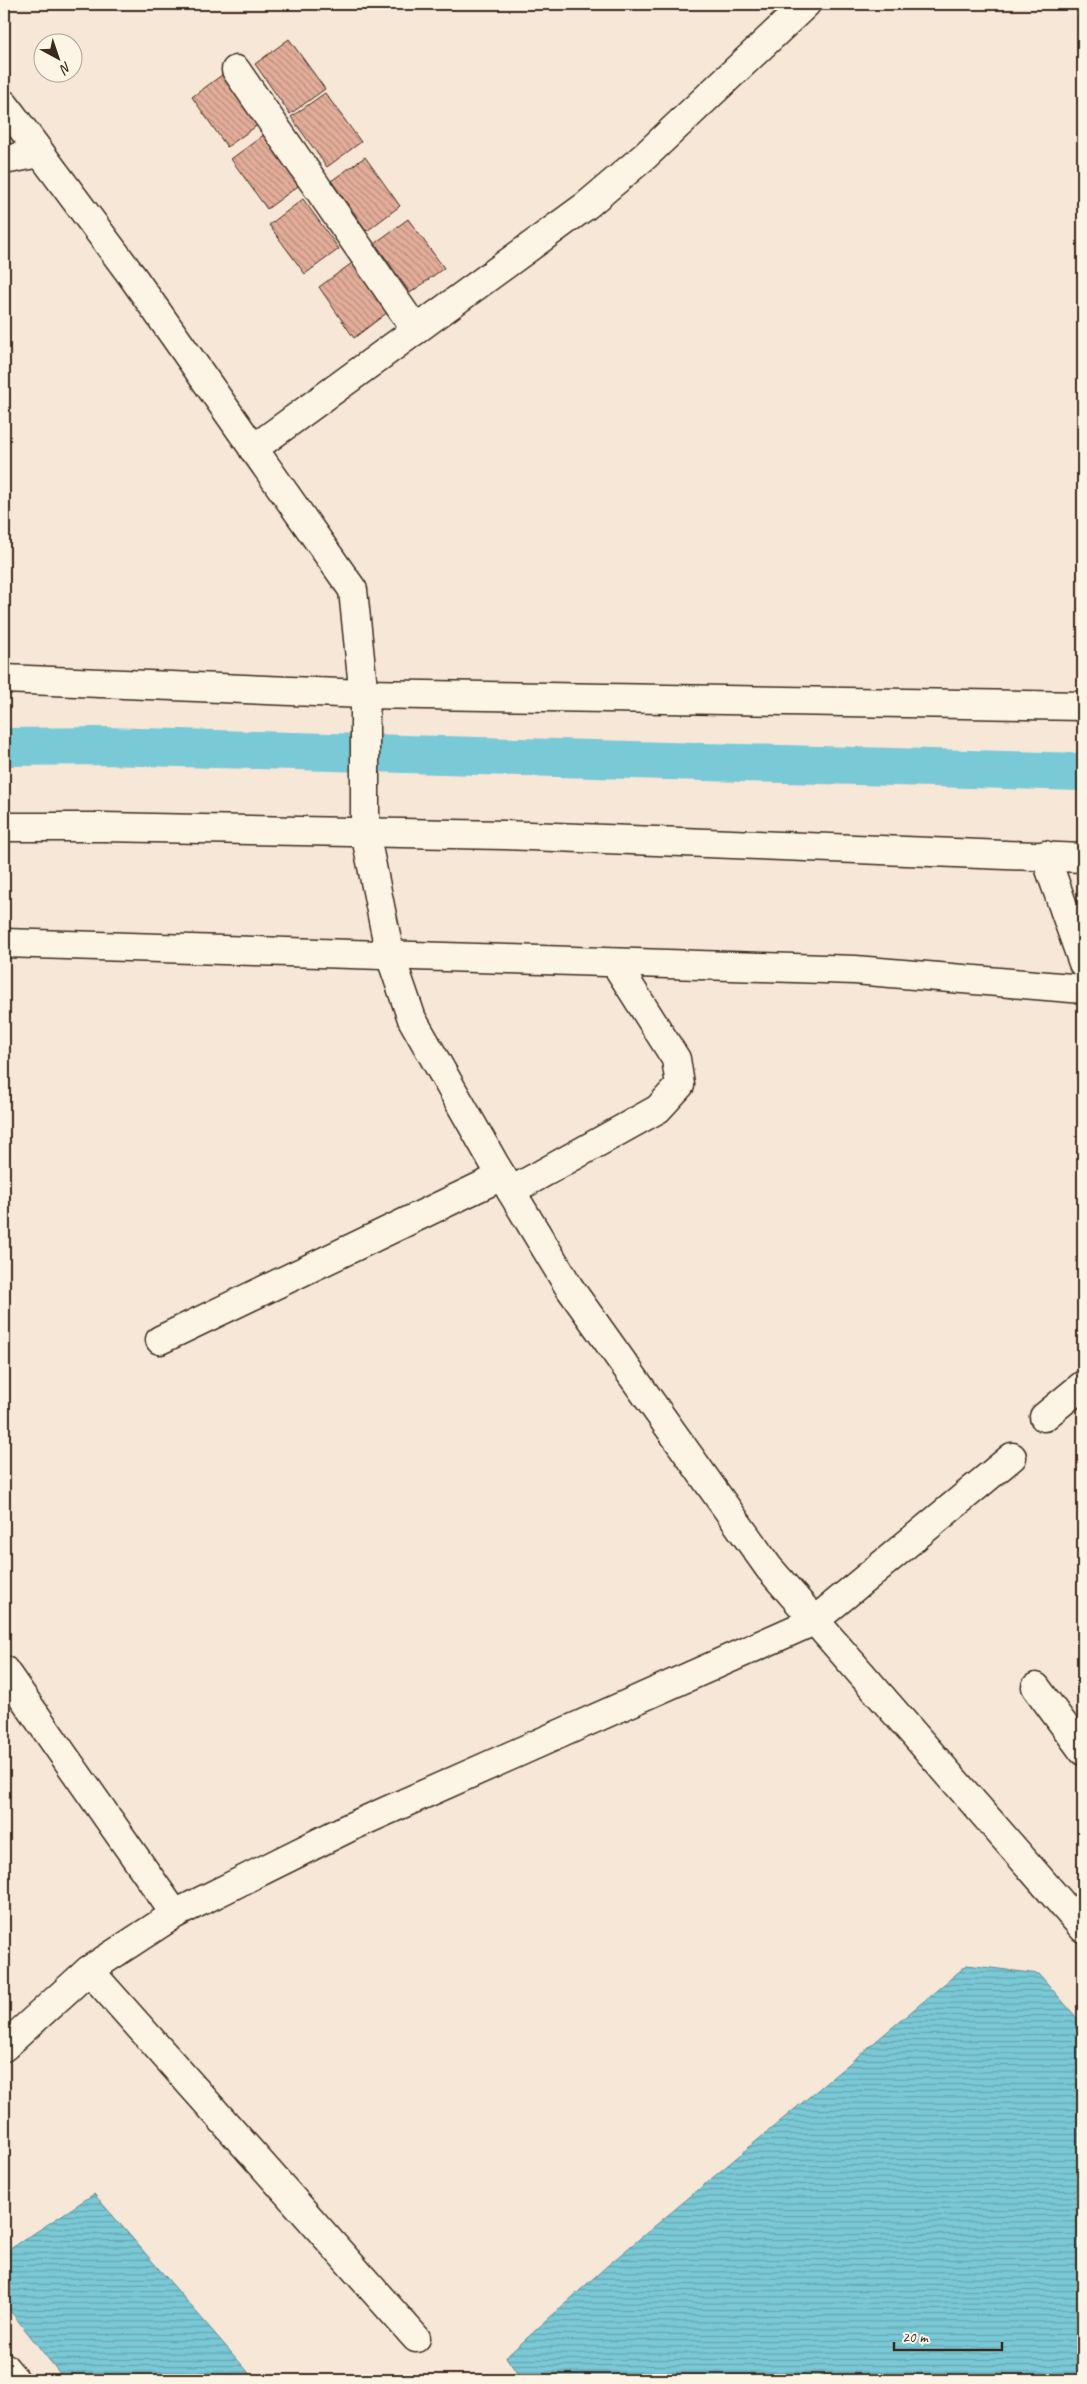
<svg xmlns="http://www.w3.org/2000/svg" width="1087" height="2384" viewBox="0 0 1087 2384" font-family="Caveat,sans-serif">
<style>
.water{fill:url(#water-rules);stroke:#61898d}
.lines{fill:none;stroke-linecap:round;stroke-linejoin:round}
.canal{stroke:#7ac9d7;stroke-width:38}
.building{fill:url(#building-back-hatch);stroke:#3b2a1e}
.minor-casing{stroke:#3b2a1e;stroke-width:31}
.secondary-casing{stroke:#3b2a1e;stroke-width:31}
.minor{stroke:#fcf5e5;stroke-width:28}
.secondary{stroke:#fcf5e5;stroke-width:28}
</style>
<defs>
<pattern id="water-rules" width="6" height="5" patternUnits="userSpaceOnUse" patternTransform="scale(1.25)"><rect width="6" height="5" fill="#7ac9d7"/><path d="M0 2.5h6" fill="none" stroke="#65a3ae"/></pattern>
<pattern id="building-back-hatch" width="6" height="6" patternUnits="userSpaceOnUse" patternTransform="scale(1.25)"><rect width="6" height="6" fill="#e3ad99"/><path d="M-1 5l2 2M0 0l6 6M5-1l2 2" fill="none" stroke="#b98d7c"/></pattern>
</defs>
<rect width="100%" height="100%" fill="#f7e7d6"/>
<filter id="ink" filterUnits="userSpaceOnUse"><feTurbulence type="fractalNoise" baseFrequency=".02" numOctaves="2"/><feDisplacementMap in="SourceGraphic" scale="10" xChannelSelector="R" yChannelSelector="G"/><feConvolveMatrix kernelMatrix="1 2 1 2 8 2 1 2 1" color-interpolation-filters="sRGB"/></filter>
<g filter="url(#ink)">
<g class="water">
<path d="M967,1965L1039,1974L1083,2025V2380H519L521,2379L506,2357L607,2266Z"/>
<path d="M94,2194L255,2380H65L4,2303V2253Z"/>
</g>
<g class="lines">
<path class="canal" d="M4,747L105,746L1083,772"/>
</g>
<g class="building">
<path d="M289,39L325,89L290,114L255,64Z"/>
<path d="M226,72L262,122L227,147L192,97Z"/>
<path d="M325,93L361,142L327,167L291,117Z"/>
<path d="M265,134L301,184L267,209L231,159Z"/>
<path d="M365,157L400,206L367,231L331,181Z"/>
<path d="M303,199L339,249L305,274L269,225Z"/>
<path d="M408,219L444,268L410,293L375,243Z"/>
<path d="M352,263L388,312L354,338L319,287Z"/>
</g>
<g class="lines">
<g class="minor-casing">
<g id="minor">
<path d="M236,70L416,330"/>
<path d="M4,104L132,276L353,590L365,707V832L390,955L412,1019L494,1163L569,1287L769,1568L1083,1928"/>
<path d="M4,160L40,153"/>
<path d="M253,449L587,205L645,156L806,4"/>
<path d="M4,679L364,694L1083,706"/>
<path d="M4,827H104L504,835L1083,858"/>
<path d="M1045,855L1083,963"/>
<path d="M4,943L855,970L1083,989"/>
<path d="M511,1191L658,1109L680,1085L676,1059L615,963"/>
<path d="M160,1340L502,1176"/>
<path d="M1044,1417L1083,1385"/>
<path d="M4,1670L175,1914"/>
<path d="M1036,1687L1083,1751"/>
<path d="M89,1970L416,2338"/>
<path d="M4,2047L89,1970L175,1914L348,1828L814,1621L1012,1457"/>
</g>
</g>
<g class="secondary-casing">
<path id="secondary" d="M4,2367L15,2380"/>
</g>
<use href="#minor" class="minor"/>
<use href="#secondary" class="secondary"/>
</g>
</g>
<rect width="1087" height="2384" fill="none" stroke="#fcf5e5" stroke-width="20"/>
<rect x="10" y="10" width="1067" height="2364" fill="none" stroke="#3b2a1e" stroke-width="2" filter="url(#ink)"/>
<g transform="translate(58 58) rotate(140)"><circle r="24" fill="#fcf5e5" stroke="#afa495"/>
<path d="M0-4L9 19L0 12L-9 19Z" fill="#3b2a1e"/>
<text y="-8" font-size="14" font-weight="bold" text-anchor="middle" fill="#3b2a1e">N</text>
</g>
<path d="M894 2342v8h108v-8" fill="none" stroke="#3b2a1e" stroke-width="2.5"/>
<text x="902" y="2342" font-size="15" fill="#3b2a1e" stroke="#fcf5e5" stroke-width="4" paint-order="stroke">20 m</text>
</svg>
